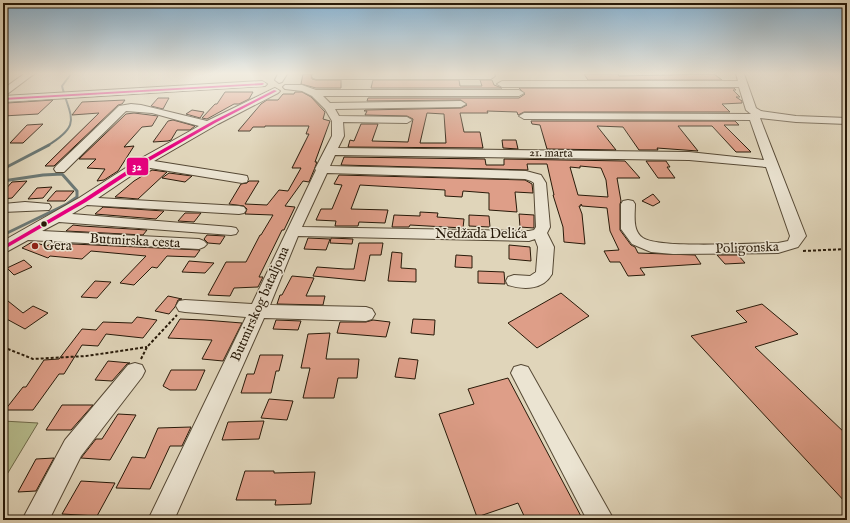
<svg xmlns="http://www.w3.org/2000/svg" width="850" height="523" viewBox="0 0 850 523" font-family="'IM FELL English',serif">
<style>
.green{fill:#b6bc8d;stroke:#6f6b4b}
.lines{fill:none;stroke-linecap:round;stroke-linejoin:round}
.stream-far1{stroke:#6c7874;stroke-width:2}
.stream{stroke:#6c7874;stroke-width:3}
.building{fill:#de9e88;stroke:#281a09;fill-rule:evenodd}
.minor-casing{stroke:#564935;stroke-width:2}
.path{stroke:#281a09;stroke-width:2;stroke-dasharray:3 2;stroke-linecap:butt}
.minor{fill:#ebe4d2;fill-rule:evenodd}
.bus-1-casing{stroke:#ebe4d2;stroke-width:3}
.bus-1{fill:#e5007d;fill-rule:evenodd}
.bus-dot{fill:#281a09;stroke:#ebe4d2;stroke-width:1.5}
.poi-dot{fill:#8f2418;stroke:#ebe4d2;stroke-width:1.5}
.labels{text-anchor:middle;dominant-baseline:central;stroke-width:3;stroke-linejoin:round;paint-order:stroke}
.far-street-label{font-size:12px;fill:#281a09;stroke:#ebe4d2}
.street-label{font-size:14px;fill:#281a09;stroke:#ebe4d2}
.poi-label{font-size:14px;fill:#281a09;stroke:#ebe4d2;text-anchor:start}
.line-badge{stroke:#ebe4d2;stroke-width:1.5}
.badge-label{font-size:11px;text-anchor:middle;font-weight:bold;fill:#fff}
</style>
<rect width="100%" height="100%" fill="#e0d5ba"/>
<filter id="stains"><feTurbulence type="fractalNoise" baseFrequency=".005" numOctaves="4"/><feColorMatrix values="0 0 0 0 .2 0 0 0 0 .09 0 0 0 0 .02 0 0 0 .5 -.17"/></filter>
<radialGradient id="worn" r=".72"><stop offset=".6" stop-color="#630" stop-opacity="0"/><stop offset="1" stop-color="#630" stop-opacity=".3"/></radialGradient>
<path class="green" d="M3,421L38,423L3,481Z"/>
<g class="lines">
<path class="stream-far1" d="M47,146C83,124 70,118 62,86L71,74"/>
<g class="stream">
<path d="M3,169L49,145"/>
<path d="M3,181L43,175L62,174L77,191V197L67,204L3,235"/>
</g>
</g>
<g class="building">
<path d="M303,74H311L312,79L316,80H341V88H316L301,84Z"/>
<path d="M584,74H618L619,76L714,74L722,80H588Z"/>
<path d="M373,80H459L460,86H482L480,80H492L494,85L502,88H371Z"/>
<path d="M519,88H734L736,90H733L740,97H736L742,101V103L722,104L730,112H524L518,115L517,112L487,111L488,113H460L464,132H480L483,148L348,147L350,140L354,141L361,124H378L372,141L408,142L413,119L407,116L365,115L367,111H364L365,110L461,108L467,105L461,100L367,101L368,98H519L525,94ZM427,113L444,114L446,143H420Z"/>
<path d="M225,92H253L249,99L239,104H234L207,119L202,118L215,104H217Z"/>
<path d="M295,92H302L311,97L325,112L323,119L330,121L315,162H317L314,170L309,182L303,181L285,206L295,207L284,230H282L259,277H263L258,287L234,288L230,296L208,295L226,262H246L260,235H261L273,215L245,214L247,209L244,206L229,204L241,184L247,183L249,181H259L245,204L267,205L279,190L288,191L301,168H292L309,134H306L309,126H265V127H253L250,131H238L261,104L267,100H278L283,94H294Z"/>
<path d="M158,98H169L163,109L151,106Z"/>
<path d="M53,100L38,114L3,116V107L7,103Z"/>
<path d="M125,100L122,104L118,105L54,166H45L99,113L72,115L82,102Z"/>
<path d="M192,110L204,112L200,118L186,114Z"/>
<path d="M134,113L158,116L152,126L142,127L124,147L134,146L118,171L104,180L97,181L105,169L87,168L96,159H79L126,114Z"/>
<path d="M173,120L195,126L190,130H177L171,140L168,141L153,142L168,121Z"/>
<path d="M531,121H735L739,125H724L751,152H736L712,126H678L698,151L657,148L658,150H639L623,127L597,126L616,150L547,149L540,125L532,124Z"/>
<path d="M43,124L23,143H10L27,125Z"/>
<path d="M502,140H516L518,149L503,148Z"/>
<path d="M344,157L485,159L486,165H504V159L625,161L640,178H617L621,201L620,204V230L631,245L635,247L638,253L695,255L701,264L640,268L645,275L628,276L620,262H610L604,251L619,250L610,231L607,208L582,206L581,204V206H579L582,214L585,244L564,242L563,227L553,195H554L547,164H527L528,170L341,165ZM580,166L601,168L606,180L608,197L578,195L570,167L580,168Z"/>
<path d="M646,161H666L670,167H667L675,178H658Z"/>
<path d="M152,170L167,172L138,199L115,197L134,181Z"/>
<path d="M169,173L192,176L185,182L162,178Z"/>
<path d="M339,175L525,180L532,184L533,193L515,192L517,212L489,210V193L463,191L462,197L445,196V190L360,185L351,209L388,210L385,223L359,222L358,226H335L336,221L316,220L321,209H332L342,185L334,184Z"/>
<path d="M27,181L12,198L3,199V192L12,182Z"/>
<path d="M52,187L43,198L28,199L37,188Z"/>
<path d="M56,191H74L65,201H47Z"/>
<path d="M653,194L660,202L653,206L642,201Z"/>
<path d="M103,207L164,211L156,219L95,214Z"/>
<path d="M420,212L438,213L437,217L464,219L463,228L410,225L409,227H392L394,215L420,216Z"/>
<path d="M185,213H201L194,222L178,221Z"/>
<path d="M519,214L534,215V228L520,227Z"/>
<path d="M469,215L489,216L490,227L469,226Z"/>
<path d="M73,225L82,226L147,230L143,235L66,231Z"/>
<path d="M207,235L225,236L220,244L208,243L204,239Z"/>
<path d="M308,238L330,239L326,250L304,249Z"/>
<path d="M331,238L353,239L352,244L330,243Z"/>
<path d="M32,242L47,246L52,243L200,250L195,257L167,256L157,268L152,267L134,285L120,283L146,256L91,251L82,259L50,256L48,258L22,248Z"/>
<path d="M359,243H383L381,255H370L365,281L313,276L317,267L345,269H354Z"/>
<path d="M509,245L530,247L531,261L509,259Z"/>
<path d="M392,252L402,253L401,268L416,269V282L388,281Z"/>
<path d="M456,255L472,256V268L455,267Z"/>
<path d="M717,255H738L745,263L725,264Z"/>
<path d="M24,260L32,267L14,275L7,268Z"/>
<path d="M189,261L214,263L205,273L182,272Z"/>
<path d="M478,271L504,272L505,284L478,283Z"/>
<path d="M292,276L314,278L306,296H325L323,305L277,304L280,295H282Z"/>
<path d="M95,281L111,282L97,298L81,297Z"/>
<path d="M561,293L589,316L537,348L508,323Z"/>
<path d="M168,296L182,299L178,300L175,307L169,314L155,311Z"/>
<path d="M3,297L23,313L33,306L48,313L25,329L3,317Z"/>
<path d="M762,304L798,334L755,347L847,435V504L691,336L747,322L736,311Z"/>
<path d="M137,317L157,320L143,338L106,334L98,346L82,345L64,374H59L33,410H5L23,387H26L44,360L59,359L82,329L96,330L103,322L132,323Z"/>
<path d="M180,319L204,320L242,323L223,361L202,359L212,340L168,338Z"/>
<path d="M413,319L435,320L434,335L411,333Z"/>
<path d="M276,320L301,321L298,330L273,329Z"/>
<path d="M373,320L390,322L386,337L337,333L340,322H366Z"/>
<path d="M330,333L326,359H359L357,378H338L334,398H303L310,368H301L308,334Z"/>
<path d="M260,355H283L279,371H276L271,393H241L247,374H254Z"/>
<path d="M399,358L418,360L415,379L395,377Z"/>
<path d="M108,361L130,363L127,364L112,381L95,380Z"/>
<path d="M171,370H205L196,390H170L163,386Z"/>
<path d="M508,378L583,520H526L518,503L477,517L439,414L474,404L468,389Z"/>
<path d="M269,399L293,401L287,420L261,418Z"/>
<path d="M62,405H93L71,430H46Z"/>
<path d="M118,414L136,415L110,460L81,458L96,439H102Z"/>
<path d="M264,421L259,439L222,440L228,422Z"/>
<path d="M191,427L182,446H170L150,489L116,488L132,457L145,458L158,428Z"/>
<path d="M54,458L36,491L18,492L36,459Z"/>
<path d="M245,471H274V473L315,472L311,504L275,505L276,500H236Z"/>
<path d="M81,481L115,483L97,516L62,514Z"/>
</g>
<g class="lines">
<g class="minor-casing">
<g id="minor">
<path d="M24,74H34L6,95L3,96V89Z"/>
<path d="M278,74H287L282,82L279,83L275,80Z"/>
<path d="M313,74H494L495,76L491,79H316L313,78L312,76Z"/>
<path d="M736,74H744L756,108L761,111L796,116L847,118V124L796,122L760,118L806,236L798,247L778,253L673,254L651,252L632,244L621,229V204L623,201L628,200L633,201L635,204C635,215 632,231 643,238C660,249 753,243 778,243L788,241L790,236L766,167L689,160L335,155L330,166L526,171L541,175L546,183L550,227L547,233L554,247L552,274C543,290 524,290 508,285L506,281L508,277L514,275L530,276L536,272L538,247L535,239L529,241L298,236L270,305L366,307L372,309L375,314L372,319L366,321L264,318L174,520H148L246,317L185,312L179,311L176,306L179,301L185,300L252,304L316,170L315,169L332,136V121L325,109L312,96L302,91L285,89L283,87L285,85H302L316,90H519L524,93L519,96H323L330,103L461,101L466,104L461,107L335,109L339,116L407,117L412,120L407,123L343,122L344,136L338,148L689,152L764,160L750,120L524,119L519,116L524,113L751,114L746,110L739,87H502L497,84L502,81H738ZM327,173L525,179L531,181L534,183L536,227L534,230L529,231L302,227Z"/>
<path d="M262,81L267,84L265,86L3,102V96Z"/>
<path d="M275,88L280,91L278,93L218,124L154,161L242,175L247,176L248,179L247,182L242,183L144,167L98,198L239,206L244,207L246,210L244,213L239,214L87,205L72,214L231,227L236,228L238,231L236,234L231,235L59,222L42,231L199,239L204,241L207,244L204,247L199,249L28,240L8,251L3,253V241L79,198L138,160L199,126L152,113L126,111L64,172H56L54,169L56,166L119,106L131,104L141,105L207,121Z"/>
<path d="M25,202L49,204L51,207L49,210L3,212V204Z"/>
<path d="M135,363L142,365L145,371L142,377L81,456L49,520H22L65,440L128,365Z"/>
<path d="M521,365L528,367L614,520H587L511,373L514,367Z"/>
</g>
</g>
<g class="path">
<path d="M803,251L847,249"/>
<path d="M3,347L33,359L86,356L147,347"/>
<path d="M141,359L147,347L177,315"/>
</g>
<use href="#minor" class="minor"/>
<g class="bus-1-casing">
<g id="bus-1">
<path d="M263,83L264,84L262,85L3,100V98Z"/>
<path d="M274,90L277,91L215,123L144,164L86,202L3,250V246L82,200L140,162L213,121Z"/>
</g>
</g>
<use href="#bus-1" class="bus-1"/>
</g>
<linearGradient id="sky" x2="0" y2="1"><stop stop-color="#88b5d6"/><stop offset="0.5" stop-color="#f1ece0"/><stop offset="1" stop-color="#f1ece0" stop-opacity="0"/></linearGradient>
<rect width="850" height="147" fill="url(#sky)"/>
<circle class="bus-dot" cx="44" cy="224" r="3.5"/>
<circle class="poi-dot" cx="35" cy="246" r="4"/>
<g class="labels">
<g class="far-street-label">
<text transform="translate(551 153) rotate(1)">21. marta</text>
</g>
<g class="street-label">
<text x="481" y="234">Nedžada Delića</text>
<text transform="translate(135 241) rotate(3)">Butmirska cesta</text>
<text transform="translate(747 248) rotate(-2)">Poligonska</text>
<text transform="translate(260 304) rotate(-66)">Butmirskog bataljona</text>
</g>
<g class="poi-label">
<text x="43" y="246">Gera</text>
</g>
</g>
<rect class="line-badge" x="126" y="157" width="23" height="19" rx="4" fill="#e5007d"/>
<g class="badge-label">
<text x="137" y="170">32</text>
</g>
<rect width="850" height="523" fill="none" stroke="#e0d5ba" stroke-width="16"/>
<rect x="4" y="4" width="842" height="515" fill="none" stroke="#281a09" stroke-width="2"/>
<rect x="8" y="8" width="834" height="507" fill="none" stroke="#281a09"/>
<rect width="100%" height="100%" filter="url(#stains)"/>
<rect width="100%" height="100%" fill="url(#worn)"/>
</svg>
